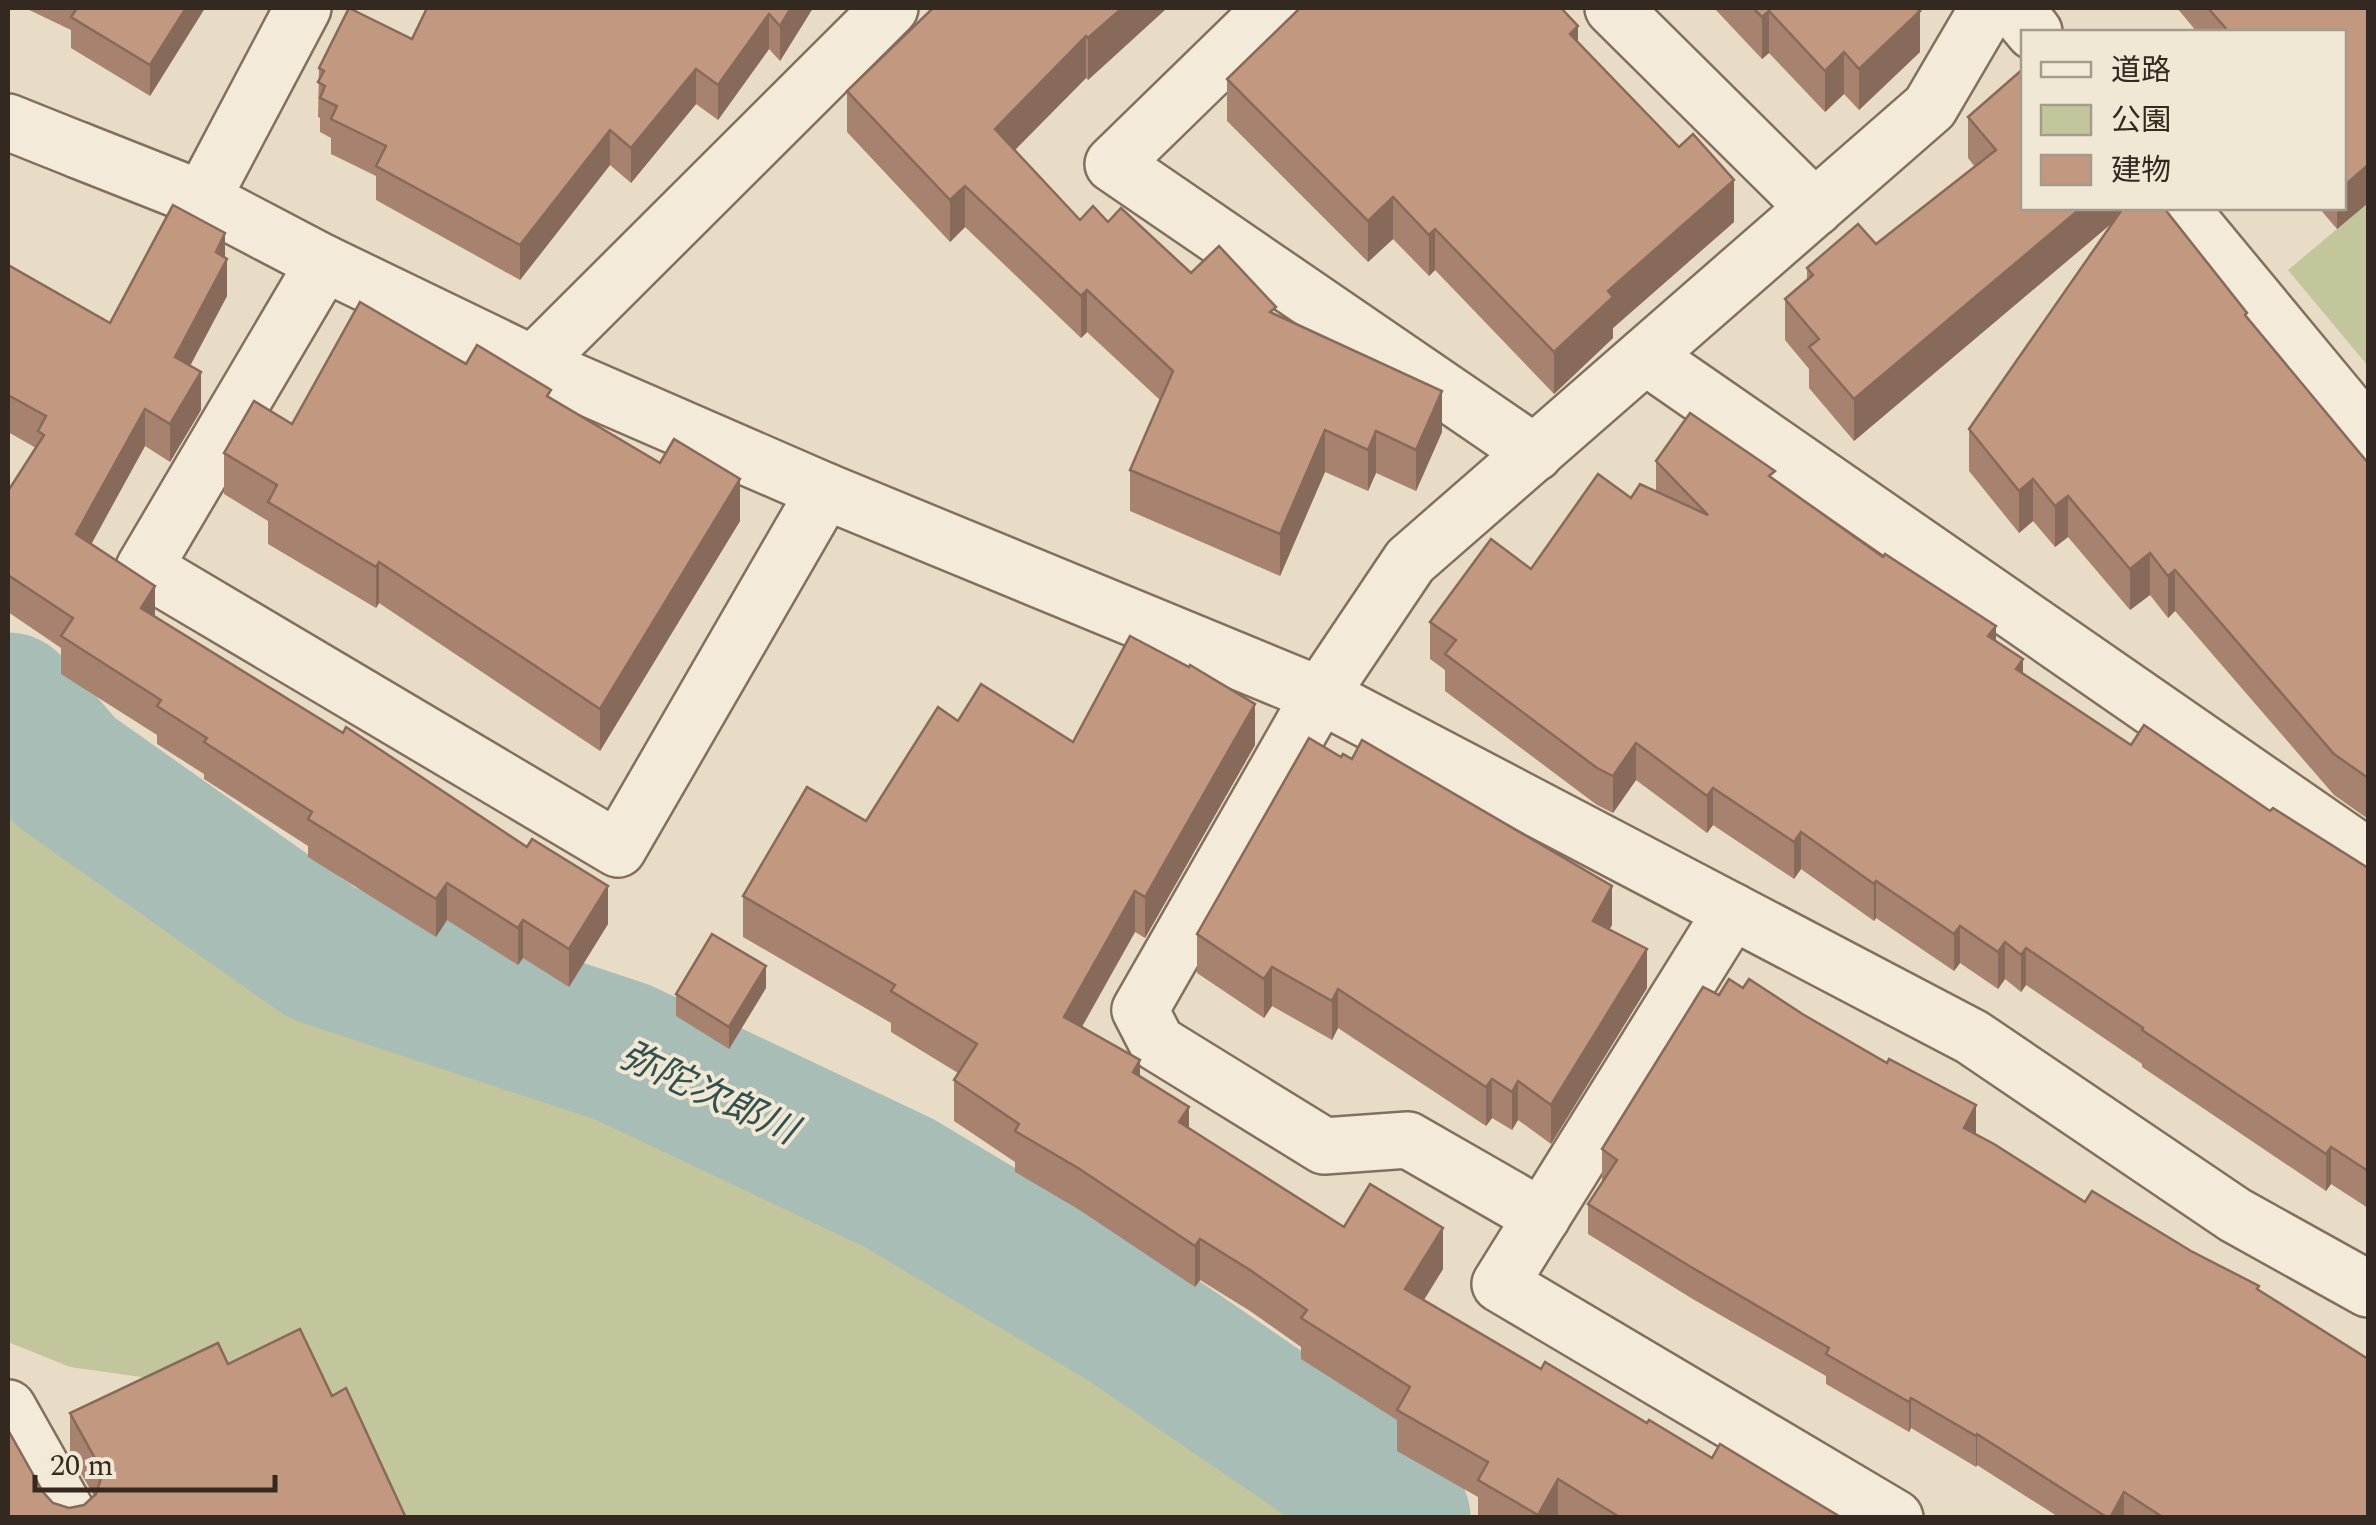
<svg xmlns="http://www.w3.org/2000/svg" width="2376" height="1525" viewBox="0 0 2376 1525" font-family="Spectral,'Noto Sans JP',serif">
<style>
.green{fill:#c3c69c}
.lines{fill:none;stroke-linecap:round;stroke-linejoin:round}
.river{stroke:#a7bdb5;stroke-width:145}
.minor-casing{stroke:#826f5e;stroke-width:60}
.tertiary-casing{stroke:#826f5e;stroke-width:60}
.minor{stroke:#f4ead9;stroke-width:55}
.tertiary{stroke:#f4ead9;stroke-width:55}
.wall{fill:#a7836f}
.shaded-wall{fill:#886a5a}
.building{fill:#c29881;stroke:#886a5a;stroke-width:2.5}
.labels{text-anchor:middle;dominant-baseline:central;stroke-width:8;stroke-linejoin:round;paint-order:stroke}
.water-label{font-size:38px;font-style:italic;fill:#31524e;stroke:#f1e7d5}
</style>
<rect width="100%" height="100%" fill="#e9dcc7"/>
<g class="green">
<path d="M2368,203V366L2288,270Z"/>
<path d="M8,753L108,853L343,1031L630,1095L1083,1345L1335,1517H387L276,1396L70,1367L8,1342Z"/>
</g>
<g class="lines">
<path class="river" d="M8,705L66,772L322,953L622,1052L899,1183L1125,1318L1360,1479L1398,1518"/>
<g class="minor-casing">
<g id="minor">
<path d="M1273,8L1113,164L1535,453"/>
<path d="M1613,8L1815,208"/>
<path d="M2014,8L2034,32"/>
<path d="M78,150L202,199L324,263L533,364L825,491L1320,695L1972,1037L2235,1215L2368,1289"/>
<path d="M202,199L303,8"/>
<path d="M2180,208L2368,435"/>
<path d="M324,263L144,568L618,849L825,491"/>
<path d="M1645,356L2368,857"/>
<path d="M533,364L890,8"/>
<path d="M1732,911L1500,1284L1895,1518"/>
<path d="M1542,1217L1408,1140L1324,1146L1157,1043L1140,1010L1320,695L1410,561L1930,107L1988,8"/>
<path d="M8,1408L70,1518"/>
</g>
</g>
<g class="tertiary-casing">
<path id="tertiary" d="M8,122L78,150"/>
</g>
<use href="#minor" class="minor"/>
<use href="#tertiary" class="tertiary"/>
</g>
<g class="wall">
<path d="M25,8H205L150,96L71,48V30Z"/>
<path d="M427,8H813L780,61L769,49L718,120L696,104L631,183L610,165L520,280L376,200V176L331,154V138L320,132V118L318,117L319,68L412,39Z"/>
<path d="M933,8H1167L1088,80L1086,78L1015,150L1080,220L1108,222L1191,273L1276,315L1442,432L1416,491L1376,473L1368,491L1325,472L1280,576L1130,511V470L1160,400L1087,332L1081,338L965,227L950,242L847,132V91Z"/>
<path d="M1714,8H1916L1920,52L1859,110L1844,94L1825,112L1769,53L1762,59Z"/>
<path d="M2177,8H2368V203L2337,229L2319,208H2344V32H2197Z"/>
<path d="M1578,42L1734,222L1613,328V338L1554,394L1435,270L1429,276L1393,239L1368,262L1227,121V79Z"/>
<path d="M2024,68V208H2164L2247,318L2368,463V819L2334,795L2175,611L2168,618L2150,595L2130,610L2068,537L2055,547L2033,521L2019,533L1969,471V429L2113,222L1854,441L1809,388V369L1785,340V299L1807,280V268L1876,244L1975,167L1968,158V117Z"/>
<path d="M8,265L110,323L227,296L190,366L201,410L170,462L145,446L91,544L155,617L608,924L569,987L523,958L518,965L447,920L436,937L308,857V846L204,779V774L157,744V735L61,674V648L8,612V491L36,448L8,432Z"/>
<path d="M466,364L551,398L740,521L600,751L379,603L376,608L268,544V521L224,494V453L292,424Z"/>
<path d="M1656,461L1775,480L1996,641L2023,673L2131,745L2270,811L2368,868V1208L2331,1184L2326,1191L2142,1067V1064L2026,985L2021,992L2005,979L1998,989L1960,963L1954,971L1876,918L1874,921L1801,869L1794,879L1713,825L1707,833L1636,780L1613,813L1597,805L1445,691V670L1430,659V622L1531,569L1631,498L1656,492Z"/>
<path d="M958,721L1073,742L1255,745L1145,938L1135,932L1082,1027L1140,1076L1189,1129L1344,1227L1443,1269L1424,1300L1541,1369L1712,1458L1842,1518H1478V1497L1397,1451V1420L1301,1359V1347L1250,1311L1200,1280L1195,1287L1078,1209L1015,1172V1162L954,1121V1080L958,1073L891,1032V1023L743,937V896L866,821Z"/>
<path d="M1612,925L1609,929L1647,988L1551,1144L1518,1120L1512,1130L1492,1118L1486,1126L1338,1028L1332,1040L1272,1006L1264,1018L1197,973V934Z"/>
<path d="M766,988L729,1049L676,1016V994Z"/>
<path d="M1976,1134L2085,1202L2191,1251L2259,1290L2368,1518H2060L1977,1465L1976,1467L1911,1428L1909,1432L1826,1384V1376L1691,1298L1588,1234V1204L1603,1181L1602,1180V1149Z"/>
<path d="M228,1364L332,1396L406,1518H8L43,1492L53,1503L69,1508L84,1505L94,1496L70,1454V1413Z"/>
</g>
<g class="shaded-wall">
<path d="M186,8H205L150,96V65Z"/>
<path d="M791,8H813L780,61V26Z"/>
<path d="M1122,8H1167L1088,80V38Z"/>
<path d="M1769,11V53L1762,59V17Z"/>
<path d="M1920,11V52L1859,110V69Z"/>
<path d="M769,14V49L718,120V85Z"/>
<path d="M1578,26V67L1570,34Z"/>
<path d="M1086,36V78L995,170V129Z"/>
<path d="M1844,52V94L1825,112V71Z"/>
<path d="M696,69V104L631,183V148Z"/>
<path d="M610,130V165L520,280V245Z"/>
<path d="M2368,165V203L2337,229V208H2344V186Z"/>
<path d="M1734,180V222L1613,328V338L1554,394V352L1608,291Z"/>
<path d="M965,186V227L950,242V200Z"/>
<path d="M1393,197V239L1368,262V221Z"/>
<path d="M2081,208H2130L1854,441V399Z"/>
<path d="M1435,229V270L1429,276V235Z"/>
<path d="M225,233V263L227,259V296L175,394V357Z"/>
<path d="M1087,290V332L1081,338V296Z"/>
<path d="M201,372V410L170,462V424Z"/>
<path d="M1442,391V432L1416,491V450Z"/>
<path d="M145,409V446L76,572V534Z"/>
<path d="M1325,430V472L1280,576V534Z"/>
<path d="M1376,431V473L1368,491V450Z"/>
<path d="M740,479V521L600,751V709Z"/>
<path d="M2033,479V521L2019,533V491Z"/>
<path d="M2068,496V537L2055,547V506Z"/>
<path d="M2150,553V595L2130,610V569Z"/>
<path d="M379,562V603L376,608V567Z"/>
<path d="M2175,570V611L2168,618V576Z"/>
<path d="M155,586V624L141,608Z"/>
<path d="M1996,626V663L1988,636Z"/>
<path d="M2023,659V696L2016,669Z"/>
<path d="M1255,704V745L1145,938V897Z"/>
<path d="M1636,743V780L1613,813V776Z"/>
<path d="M1713,788V825L1707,833V796Z"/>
<path d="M1801,832V869L1794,879V842Z"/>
<path d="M1876,881V918L1874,921V884Z"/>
<path d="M447,883V920L436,937V899Z"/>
<path d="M608,886V924L569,987V949Z"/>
<path d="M1612,886V925L1593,960V921Z"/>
<path d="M1135,891V932L1064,1058V1017Z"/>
<path d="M523,920V958L518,965V928Z"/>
<path d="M1960,926V963L1954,971V934Z"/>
<path d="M2005,942V979L1998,989V952Z"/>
<path d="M2026,948V985L2021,992V955Z"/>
<path d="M1647,949V988L1551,1144V1105Z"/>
<path d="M766,966V988L729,1049V1027Z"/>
<path d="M1272,967V1006L1264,1018V979Z"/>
<path d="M1338,989V1028L1332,1040V1001Z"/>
<path d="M1140,1060V1101L1133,1072Z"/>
<path d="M1492,1079V1118L1486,1126V1087Z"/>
<path d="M1518,1081V1120L1512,1130V1092Z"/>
<path d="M1976,1105V1136L1964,1128Z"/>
<path d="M1189,1107V1149L1179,1122Z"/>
<path d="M2331,1147V1184L2326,1191V1154Z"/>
<path d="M1443,1228V1269L1405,1330V1289Z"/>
<path d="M1200,1239V1280L1195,1287V1246Z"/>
<path d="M1911,1398V1428L1909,1432V1402Z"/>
<path d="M1977,1434V1465L1976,1467V1436Z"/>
<path d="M1558,1479V1518H1538V1515Z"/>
<path d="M2124,1492V1518H2110Z"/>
</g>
<g class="building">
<path d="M77,8H186L150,65L71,17Z"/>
<path d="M349,8L412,39L427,8H791L780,26L769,14L718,85L696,69L631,148L610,130L520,245L376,166L386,146L331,119L337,106L320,98L325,86L318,82L324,71L319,68Z"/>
<path d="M933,8H1122L1088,38L1086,36L995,129L1080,220L1093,206L1108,222L1121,208L1191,273L1219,246L1276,307L1270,312L1442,391L1416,450L1376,431L1368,450L1325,430L1280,534L1130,470L1173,371L1087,290L1081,296L965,186L950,200L847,91Z"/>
<path d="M1300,8H1561L1578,26L1570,34L1679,147L1693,134L1734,180L1608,291L1613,297L1554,352L1435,229L1429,235L1393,197L1368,221L1227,79Z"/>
<path d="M1753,8H1916L1920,11L1859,69L1844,52L1825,71L1769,11L1762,17Z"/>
<path d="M2208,8H2368V165L2344,186V32H2229Z"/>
<path d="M2024,68V208H2081L1854,399L1809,347L1819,339L1785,299L1813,275L1807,268L1858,224L1876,244L1996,150L1968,117Z"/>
<path d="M173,205L225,233L216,252L227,259L175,357L201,372L170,424L145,409L76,534L155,586L141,608L343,733L346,727L527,847L532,839L608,886L569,949L523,920L518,928L447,883L436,899L308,819L312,812L204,742L207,738L157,706L161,700L61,636L73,618L8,575V491L44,435L38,431L46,416L8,395V265L110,323Z"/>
<path d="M2123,208H2164L2247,313L2245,315L2368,463V778L2334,754L2175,570L2168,576L2150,553L2130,569L2068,496L2055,506L2033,479L2019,491L1969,429Z"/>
<path d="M360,302L466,364L477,345L551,390L547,396L660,463L674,439L740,479L600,709L379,562L376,567L268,502L277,485L224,453L254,401L292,424Z"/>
<path d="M1690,413L1775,471L1769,476L1883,557L1885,554L1996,626L1988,636L2023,659L2016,669L2131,745L2144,725L2270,811L2273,808L2368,868V1171L2331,1147L2326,1154L2142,1030L2143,1028L2026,948L2021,955L2005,942L1998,952L1960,926L1954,934L1876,881L1874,884L1801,832L1794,842L1713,788L1707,796L1636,743L1613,776L1597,768L1445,654L1456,640L1430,622L1491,539L1531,569L1598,474L1631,498L1640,484L1708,515L1656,461Z"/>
<path d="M1130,636L1189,667L1190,665L1255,704L1145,897L1135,891L1064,1017L1140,1060L1133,1072L1189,1107L1179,1122L1344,1227L1370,1184L1443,1228L1405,1289L1541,1369L1545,1362L1647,1423L1649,1420L1712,1458L1720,1444L1842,1518H1621L1558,1479L1538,1515L1478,1480L1488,1462L1397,1410L1410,1387L1301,1318L1307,1310L1250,1270L1200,1239L1195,1246L1078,1168L1015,1131L1019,1124L954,1080L977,1044L891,991L895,985L743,896L807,787L866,821L938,707L958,721L981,684L1073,742Z"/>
<path d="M1309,738L1341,757L1343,754L1352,759L1362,740L1612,886L1593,921L1647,949L1551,1105L1518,1081L1512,1092L1492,1079L1486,1087L1338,989L1332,1001L1272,967L1264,979L1197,934Z"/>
<path d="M712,934L766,966L729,1027L676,994Z"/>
<path d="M1729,979L1743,988L1749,979L1804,1015L1887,1063L1889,1059L1976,1105L1964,1128L1994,1144L2085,1202L2092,1191L2191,1251L2259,1286L2257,1289L2368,1359V1518H2164L2124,1492L2110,1518H2108L1977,1434L1976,1436L1911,1398L1909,1402L1826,1354L1829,1348L1691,1267L1588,1204L1617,1160L1602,1149L1703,987L1719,995Z"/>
<path d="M300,1329L332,1396L346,1388L406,1518H8V1430L43,1492L53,1503L69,1508L84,1505L96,1494L101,1478L97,1462L70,1413L218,1343L228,1364Z"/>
</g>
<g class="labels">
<g class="water-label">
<text transform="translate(708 1094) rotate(25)">弥陀次郎川</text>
</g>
</g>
<rect width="2376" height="1525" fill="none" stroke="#342920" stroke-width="20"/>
<rect x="2021" y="30" width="325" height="180" fill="#f1e7d5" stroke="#a59b8d" stroke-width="2.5"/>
<rect x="2041" y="62" width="50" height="15" fill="#f4ead9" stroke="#a59b8d" stroke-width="2.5"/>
<text x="2111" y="80" font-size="30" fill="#342920">道路</text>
<rect x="2041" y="105" width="50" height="30" fill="#c3c69c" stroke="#a59b8d" stroke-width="2.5"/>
<text x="2111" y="130" font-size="30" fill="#342920">公園</text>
<rect x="2041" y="155" width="50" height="30" fill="#c29881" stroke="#a59b8d" stroke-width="2.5"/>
<text x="2111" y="180" font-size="30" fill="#342920">建物</text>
<path d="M35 1475v15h240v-15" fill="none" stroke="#342920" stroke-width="5"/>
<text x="50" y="1475" font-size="30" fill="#342920" stroke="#f1e7d5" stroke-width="8" paint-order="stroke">20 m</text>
</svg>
